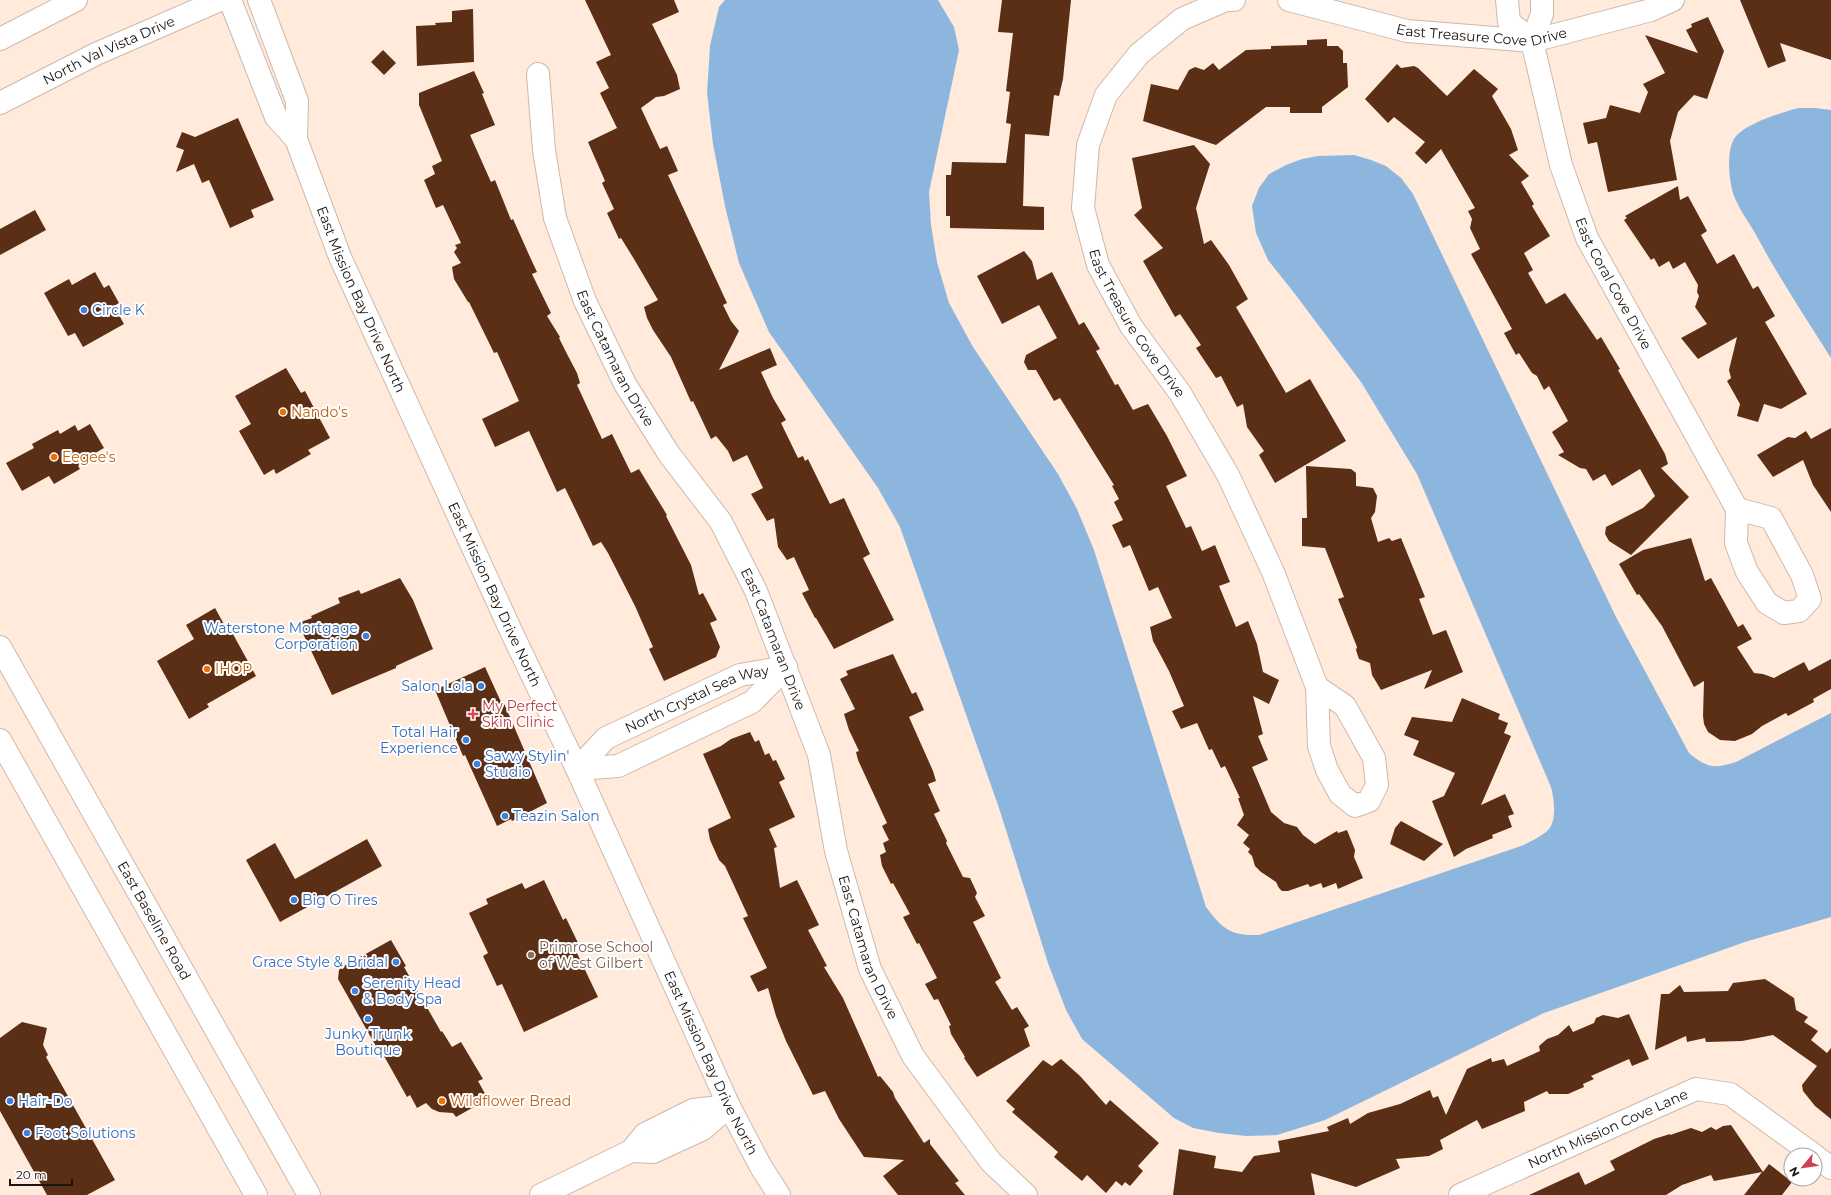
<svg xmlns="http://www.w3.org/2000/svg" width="1831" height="1195" viewBox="0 0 1831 1195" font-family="Montserrat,sans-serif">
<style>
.water{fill:#8db6df}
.building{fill:#5b2f15}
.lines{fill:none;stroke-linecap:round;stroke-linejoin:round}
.minor-casing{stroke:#cdb9ab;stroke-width:24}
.tertiary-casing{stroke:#cdb9ab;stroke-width:24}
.secondary-casing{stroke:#cdb9ab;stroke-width:24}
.primary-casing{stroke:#cdb9ab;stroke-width:24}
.minor{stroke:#fff;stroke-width:22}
.tertiary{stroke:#fff;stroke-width:22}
.secondary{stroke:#fff;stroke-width:22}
.primary{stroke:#fff;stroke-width:22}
.shop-dot{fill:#3f7fe0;stroke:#fff;stroke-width:1.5}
.food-dot{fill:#e8710a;stroke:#fff;stroke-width:1.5}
.health-dot{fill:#e0444e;stroke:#fff;stroke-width:1.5}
.education-dot{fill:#8d6e63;stroke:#fff;stroke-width:1.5}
.labels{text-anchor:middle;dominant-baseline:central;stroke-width:4;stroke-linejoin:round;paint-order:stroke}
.street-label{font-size:14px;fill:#1b140f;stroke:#fff}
.shop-label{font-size:14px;fill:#366cbe;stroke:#fff;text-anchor:start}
.food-label{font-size:14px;fill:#c56008;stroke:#fff;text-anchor:start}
.health-label{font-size:14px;fill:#be3a42;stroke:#fff;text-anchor:start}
.education-label{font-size:14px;fill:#785e54;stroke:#fff;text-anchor:start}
</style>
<rect width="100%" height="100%" fill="#ffeadb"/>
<g class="water">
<path d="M725,0H938L954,27L959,50L929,192L931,225L937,262L949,303L973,347L1058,474L1077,509L1094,550L1206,907C1223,929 1230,936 1259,935L1524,845C1531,841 1540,837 1546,832C1558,823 1554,799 1551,787L1417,474L1361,382L1295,294L1268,260L1256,233L1252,206L1259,188L1269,174L1286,165L1302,159L1318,156L1354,155L1371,160L1386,166L1401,178L1413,194L1616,617L1689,753C1707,768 1714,769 1736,762L1831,713V917L1745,942L1544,1013L1325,1120L1277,1135L1246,1136L1219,1133L1193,1128L1174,1118L1082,1039L1066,1010L1048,963L999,808L900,527L878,488L769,332L739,263L725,206L713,144L707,93L710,46L719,7Z"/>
<path d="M1799,108H1815L1831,110V358C1805,317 1778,276 1755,233C1748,221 1739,209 1734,196C1729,182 1726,152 1734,139C1743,124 1783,112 1799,108Z"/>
</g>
<g class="building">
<path d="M585,0H674L679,12L652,24L677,75L680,89L664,96L656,97L641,108L660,149L667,146L678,171L668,175L727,303L723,305L731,321L739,331L719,370L770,348L777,365L761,372L773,398L786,420L781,423L798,458L803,456L805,461L808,459L830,504L844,498L870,554L863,558L894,620L834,649L816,618H815L802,593L809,590L794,557L787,560L778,547L774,518L767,521L751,494L763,488L747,455L733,462L728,451L716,436L711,439L693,401L691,402L671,357L653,330L647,318L644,307L658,300L634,259L621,238L619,239L607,213L614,209L602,183L605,181L588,142L617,128L600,93L609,88L596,62L611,55Z"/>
<path d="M1002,0H1071L1063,79L1059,96L1054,95L1049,136L1025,134L1023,206L1044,207V230L950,228V216H946V175H951L952,162L1006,163L1011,124L1006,123L1010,92L1006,91L1013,33L998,32Z"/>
<path d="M1740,0H1831V60L1780,43L1786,61L1768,68Z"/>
<path d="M473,9L474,62L417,66L416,26L436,25L435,23L452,22V11Z"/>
<path d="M1708,17L1724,51L1707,99L1694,95L1678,112L1670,141L1677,180L1608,192L1597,142L1588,144L1583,123L1606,118L1610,105L1640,113L1648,92L1643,84L1665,73L1645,35L1698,53L1686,30L1692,27L1691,24Z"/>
<path d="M1327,39V46H1338L1343,51V63H1347L1348,87L1322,107V113H1290V107H1266L1216,145L1143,121L1151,84L1178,90L1189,70L1195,67L1204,70L1213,63L1219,70L1246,50L1271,49V46L1307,45V40Z"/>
<path d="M383,50L396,63L384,75L371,62Z"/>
<path d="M1397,64L1401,68L1414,66L1418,68L1447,96L1474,69L1498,89L1492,96L1511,129L1518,150L1509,155L1529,176L1521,182L1534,204L1532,206L1550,236L1524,253L1533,270L1528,273L1546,304L1565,293L1597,340L1601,337L1620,369L1618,370L1665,454L1668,464L1661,468L1689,497L1631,555L1609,541L1605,534L1606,527L1643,508L1655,496L1640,469L1612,486L1605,474L1593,481L1586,469L1580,468L1558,455L1564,452L1552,432L1568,421L1549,386L1544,390L1537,376L1532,373L1519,353L1516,355L1504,333L1512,329L1471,254L1480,249L1470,228L1472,219L1468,211L1475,208L1441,149L1426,164L1415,153L1425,142L1394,117L1388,123L1365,99Z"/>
<path d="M474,71L484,93L482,94L495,125L470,135L491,182L495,180L511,220L513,219L530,257L537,272L532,274L551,313L547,316L560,337L559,338L567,354L577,373L580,383L577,385L602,439L612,434L631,473L639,469L667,515L666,516L691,565L699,595L703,593L717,620L710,623L720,647L716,657L664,681L649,649L653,647L635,606L608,553L601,542L593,546L565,488L557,492L529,431L495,447L482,419L519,401L497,352L494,353L469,302H468L454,279L452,267L461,263L454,252L457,248L455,245L461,243L443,205L436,208L424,180L435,174L432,166L442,161L419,105V93Z"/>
<path d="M238,118L274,200L251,210L254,217L230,228L209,180L202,183L194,164L176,172L184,150L176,147L182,132L195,137Z"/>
<path d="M1194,145L1210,164L1196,208L1204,244L1211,240L1229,265L1248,299L1236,307L1286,393L1310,379L1346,441L1275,483L1259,455L1264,451L1247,427L1243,404L1237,407L1221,376L1216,378L1196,348L1201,345L1180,314L1175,317L1143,261L1163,248L1134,215L1142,208L1132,158Z"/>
<path d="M1678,186L1680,200L1688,196L1707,231L1701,235L1717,264L1734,254L1753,289L1758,286L1775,316L1765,322L1807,394L1781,409L1764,404L1758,422L1737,416L1740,404L1727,381L1731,378L1729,370L1737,337L1698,359L1681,338L1707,324L1695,307L1699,296L1697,292L1698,285L1685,262L1673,269L1669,261L1659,267L1654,258L1651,260L1624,220L1627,218L1625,216Z"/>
<path d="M35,210L46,230L0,255V229Z"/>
<path d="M1024,251L1032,261L1037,280L1052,272L1079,325L1084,322L1100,349L1096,351L1115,385L1118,384L1133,410L1148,404L1167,436L1187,476L1166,486L1186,528L1191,526L1202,551L1215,545L1230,582L1219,586L1236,627L1248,621L1257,644L1263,672L1279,680L1269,704L1253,696L1263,734L1258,736L1268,760L1252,767L1271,812L1284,823L1297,827L1303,835L1315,844L1337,831L1338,833L1347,830L1355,850L1354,857L1363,878L1338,889L1336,883L1323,888L1321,883L1310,887L1308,884L1288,891H1282L1279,888L1276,882L1261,872L1255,866L1252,856L1248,852L1250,849L1243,843L1249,835L1237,825L1244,815L1238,798H1240L1225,766L1221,768L1212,749L1209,750L1197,723L1181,729L1172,711L1184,706L1169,671L1153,641L1150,627L1172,618L1158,587L1149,591L1130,545L1123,548L1112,525L1123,520L1114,502L1119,499L1112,486L1114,485L1060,398L1054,401L1036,370H1028L1024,362L1026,355L1057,338L1039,305L1002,324L977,276Z"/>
<path d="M95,272L104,288L109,285L119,303L114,306L124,324L83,347L75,333L68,336L44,293L69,279L72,285Z"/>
<path d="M286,368L301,393L305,391L330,438L308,450L311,454L276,474L274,469L264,475L239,431L251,424L235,396Z"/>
<path d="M90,424L104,448L90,456L91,458L78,466L80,469L54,484L49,476L22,491L6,463L34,448L32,444L58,430L60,434L75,425L78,431Z"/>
<path d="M1831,428V512L1813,485L1803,460L1773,477L1757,455L1788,437L1795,438L1806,431L1811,439Z"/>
<path d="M1306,466L1351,469L1356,473V486L1373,488L1377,496L1375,512L1371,518L1378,542L1389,538L1392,541L1401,538L1425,597L1419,599L1433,635L1446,630L1463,672L1424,689L1432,670L1381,690L1372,675L1370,663L1359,659L1356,650L1357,647L1338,599L1344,597L1325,548L1302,546V518H1307Z"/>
<path d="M1691,538L1705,581L1711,578L1738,627L1743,624L1752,639L1737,647L1754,673L1763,674L1774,678L1804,662L1809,671L1831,659V689L1813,699L1814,702L1788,716L1786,713L1762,726L1752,734L1735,741L1720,740L1708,732L1704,724L1703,716L1704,681L1694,687L1662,626L1639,594L1637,595L1619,564L1643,550Z"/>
<path d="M400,578L413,600L433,649L396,666V668L332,695L298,623L312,618L311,616L340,603L338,598L359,590L361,594Z"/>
<path d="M215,608L225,626L228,625L256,676L207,704L209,707L189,719L157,661L194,639L186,625Z"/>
<path d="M893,654L912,694L916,692L924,710L909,717L933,771L936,781L928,784L940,811L934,814L947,841L946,843L963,877L970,878L977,893L975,897L985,916L973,922L1001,978L995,982L1012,1010L1017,1007L1029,1026L1024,1029L1030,1046L977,1077L964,1058L965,1057L951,1034L949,1026L951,1025L938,999L934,1000L925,984L937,978L919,943L917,944L903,917L910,914L893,883L891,884L882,866L880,855L886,852L883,843L889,840L882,826L887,823L858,760L856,752L859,751L849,730L844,714L855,709L840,679L848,675L846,671Z"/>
<path d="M485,667L501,702L503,701L547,803L512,821L511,819L497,826L465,755L463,756L435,690Z"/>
<path d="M1462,698L1500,714L1498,719L1508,723L1504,733L1511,736L1481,805L1505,794L1514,814L1508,816L1512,827L1492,835L1493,838L1466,849L1454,857L1432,801L1444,796L1455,773L1413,755L1419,741L1404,735L1412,717L1452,722Z"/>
<path d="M750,732L755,742L759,740L765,755L769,753L773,761L776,760L785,779L779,782L795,817L769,829L777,847L774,848L780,888L797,880L819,925L808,930L827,966L824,967L843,998L878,1077L880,1076L893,1092L895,1098L924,1143L930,1139V1144L959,1181L955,1183L965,1195H898L883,1176L904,1160L864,1157L839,1119L825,1091L813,1095L786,1041L776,1016L768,988L758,992L750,976L767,968L743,918L748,916L725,866L719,860L710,840L708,829L731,818L703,754L721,746L731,739Z"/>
<path d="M1401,821L1443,844L1424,861L1390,844L1395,828Z"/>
<path d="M367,839L382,866L280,922L246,860L275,843L295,879Z"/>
<path d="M544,880L563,920L566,918L580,947L575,949L598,997L524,1032L502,984L497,986L483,956L488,953L469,913L488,904L486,899L522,883L525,889Z"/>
<path d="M391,940L406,966L404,967L441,1032L442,1031L452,1047L461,1042L483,1079L478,1081L488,1099L456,1117L453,1113L439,1112L432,1109L426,1103L417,1108L410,1095L407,1097L379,1047L377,1048L338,979L339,970L342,967Z"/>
<path d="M1765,979L1794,998L1796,1010L1808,1017L1804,1022L1818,1031L1811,1040L1827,1053L1831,1048V1119L1815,1106L1803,1091L1802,1085L1817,1066L1773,1035L1742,1041L1706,1042L1705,1038L1687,1042L1686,1036L1655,1050L1661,994H1669L1680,985L1684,992L1728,991L1733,983Z"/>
<path d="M1629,1014L1649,1059L1632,1066L1629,1059L1591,1076L1594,1079L1583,1084L1584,1087L1568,1094H1549L1547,1091L1524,1102L1525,1111L1482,1129L1477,1120L1440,1140L1443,1149L1429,1156L1396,1159L1400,1168L1356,1187L1311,1173L1315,1195H1173L1179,1149L1216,1156L1214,1168L1242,1172L1254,1156L1280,1152L1278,1141L1329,1131L1327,1127L1348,1118L1350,1124L1368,1113L1400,1104L1430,1090L1433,1098L1438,1096L1446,1115L1467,1069L1491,1058L1492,1062L1504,1059L1507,1066L1540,1051L1539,1046L1547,1039L1558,1035L1569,1025L1573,1032L1594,1023L1596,1018L1603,1015L1618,1018Z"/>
<path d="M22,1022L47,1028L43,1045L48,1055L46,1057L115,1180L87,1195H47L0,1111V1038Z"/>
<path d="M1061,1059L1080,1076L1106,1105L1110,1100L1159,1143L1138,1166L1143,1171L1130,1186L1125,1182L1122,1186L1116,1181L1106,1193L1087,1175L1082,1181L1054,1157L1058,1152L1012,1112L1015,1109L1006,1101L1043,1060L1052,1066Z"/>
<path d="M1731,1125L1763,1172L1769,1164L1792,1182L1782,1195H1744L1762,1172L1714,1181L1711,1175L1682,1185L1666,1195H1529L1579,1172L1585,1185L1615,1170L1610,1161L1654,1139L1670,1134V1135L1691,1128L1702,1132L1711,1127L1716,1130L1723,1126Z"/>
</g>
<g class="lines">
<g class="minor-casing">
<g id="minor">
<path id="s1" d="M1234,0H1226L1182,19L1139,54L1106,95L1088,145L1083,208L1098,265L1131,326L1180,393L1228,475L1273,572L1317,687L1319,746L1327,770L1340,794L1355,806L1369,801L1377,785L1374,758L1345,706L1317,687"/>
<path id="s2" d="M1289,0L1407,31L1532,41L1651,10L1673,0"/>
<path d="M1507,0L1509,22L1532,41"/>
<path id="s3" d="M1542,0V14L1532,41L1561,165L1587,238L1737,509L1736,543L1747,572L1767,603L1784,613L1799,611L1810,599L1802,575L1771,518L1737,509"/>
<path id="s4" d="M538,74L544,150L555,218L585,301L625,384L669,454L721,522L756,591L819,755L836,851L870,969L913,1056L991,1162L1026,1195"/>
<path d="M577,769L618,766L752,702L786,667"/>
<path id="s5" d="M577,769L606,738L740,675L786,667"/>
<path d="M631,1151L653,1152L703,1129L729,1106"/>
<path d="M1815,1156L1831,1168"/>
<path d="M541,1195L631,1151L645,1134L693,1110L729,1106"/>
<path id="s6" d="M1460,1195L1696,1089L1730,1094L1814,1155"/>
</g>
</g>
<g class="tertiary-casing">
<g id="tertiary">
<path d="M230,0L276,117L296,139"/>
<path id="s7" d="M259,0L297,101L296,139L340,257L511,631L577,769L729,1106L761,1167L779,1195"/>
</g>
</g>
<g class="secondary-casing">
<g id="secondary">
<path d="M0,39L76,0"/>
<path id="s8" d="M0,103L96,54L220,0"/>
</g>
</g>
<g class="primary-casing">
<g id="primary">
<path id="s9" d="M0,647L309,1195"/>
<path d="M0,740L256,1195"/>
</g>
</g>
<use href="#minor" class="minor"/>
<use href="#tertiary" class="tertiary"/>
<use href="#secondary" class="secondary"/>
<use href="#primary" class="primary"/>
</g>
<g class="shop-dot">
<circle cx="84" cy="310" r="4"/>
<circle cx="366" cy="636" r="4"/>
<circle cx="481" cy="686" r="4"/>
<circle cx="466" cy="740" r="4"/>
<circle cx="477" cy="764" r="4"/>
<circle cx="505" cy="816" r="4"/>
<circle cx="294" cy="900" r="4"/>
<circle cx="396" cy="962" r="4"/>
<circle cx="355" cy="991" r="4"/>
<circle cx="368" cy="1019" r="4"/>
<circle cx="10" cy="1101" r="4"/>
<circle cx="27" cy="1133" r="4"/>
</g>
<g class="food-dot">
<circle cx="283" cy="412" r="4"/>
<circle cx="54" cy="457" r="4"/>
<circle cx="207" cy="669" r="4"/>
<circle cx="442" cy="1101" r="4"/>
</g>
<path class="health-dot" d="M471 708h4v4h4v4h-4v4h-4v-4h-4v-4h4z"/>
<circle class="education-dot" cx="531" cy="955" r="4"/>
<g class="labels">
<g class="street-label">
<text stroke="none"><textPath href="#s2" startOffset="197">East Treasure Cove Drive</textPath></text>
<text stroke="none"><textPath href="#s8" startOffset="121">North Val Vista Drive</textPath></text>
<text stroke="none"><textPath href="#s3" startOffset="300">East Coral Cove Drive</textPath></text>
<text stroke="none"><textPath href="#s7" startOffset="319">East Mission Bay Drive North</textPath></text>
<text stroke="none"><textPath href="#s1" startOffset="409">East Treasure Cove Drive</textPath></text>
<text stroke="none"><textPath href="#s4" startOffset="298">East Catamaran Drive</textPath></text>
<text stroke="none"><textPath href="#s7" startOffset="643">East Mission Bay Drive North</textPath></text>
<text stroke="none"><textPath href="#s4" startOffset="622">East Catamaran Drive</textPath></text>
<text stroke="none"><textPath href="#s5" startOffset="142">North Crystal Sea Way</textPath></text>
<text stroke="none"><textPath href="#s9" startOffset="314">East Baseline Road</textPath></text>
<text stroke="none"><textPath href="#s4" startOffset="946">East Catamaran Drive</textPath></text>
<text stroke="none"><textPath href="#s7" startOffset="1159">East Mission Bay Drive North</textPath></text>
<text stroke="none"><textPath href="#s6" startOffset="162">North Mission Cove Lane</textPath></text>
</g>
<g class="shop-label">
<text x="92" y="310">Circle K</text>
<text x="358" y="628" text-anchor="end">Waterstone Mortgage<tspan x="358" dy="16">Corporation</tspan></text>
<text x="473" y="686" text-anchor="end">Salon Lola</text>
<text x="458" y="732" text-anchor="end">Total Hair<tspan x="458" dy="16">Experience</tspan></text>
<text x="485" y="756">Savvy Stylin'<tspan x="485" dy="16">Studio</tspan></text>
<text x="513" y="816">Teazin Salon</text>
<text x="302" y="900">Big O Tires</text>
<text x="388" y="962" text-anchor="end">Grace Style &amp; Bridal</text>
<text x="363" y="983">Serenity Head<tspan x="363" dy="16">&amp; Body Spa</tspan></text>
<text x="368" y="1034" text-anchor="middle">Junky Trunk<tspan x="368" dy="16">Boutique</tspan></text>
<text x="18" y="1101">Hair-Do</text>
<text x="35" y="1133">Foot Solutions</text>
</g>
<g class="food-label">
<text x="291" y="412">Nando's</text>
<text x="62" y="457">Eegee's</text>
<text x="215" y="669">IHOP</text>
<text x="450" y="1101">Wildflower Bread</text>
</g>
<g class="health-label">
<text x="482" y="706">My Perfect<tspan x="482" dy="16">Skin Clinic</tspan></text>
</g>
<g class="education-label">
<text x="539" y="947">Primrose School<tspan x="539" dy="16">of West Gilbert</tspan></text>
</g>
</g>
<g transform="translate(1803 1167) rotate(241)"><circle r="19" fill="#ffffff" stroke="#a4a19f"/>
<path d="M0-3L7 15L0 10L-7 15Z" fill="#cf3f54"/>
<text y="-6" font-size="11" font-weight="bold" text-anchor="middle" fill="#1b140f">N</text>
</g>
<path d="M10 1179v6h62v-6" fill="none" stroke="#1b140f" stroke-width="2"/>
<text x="16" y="1179" font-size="12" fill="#1b140f" stroke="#ffffff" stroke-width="3" paint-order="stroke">20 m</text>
</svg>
